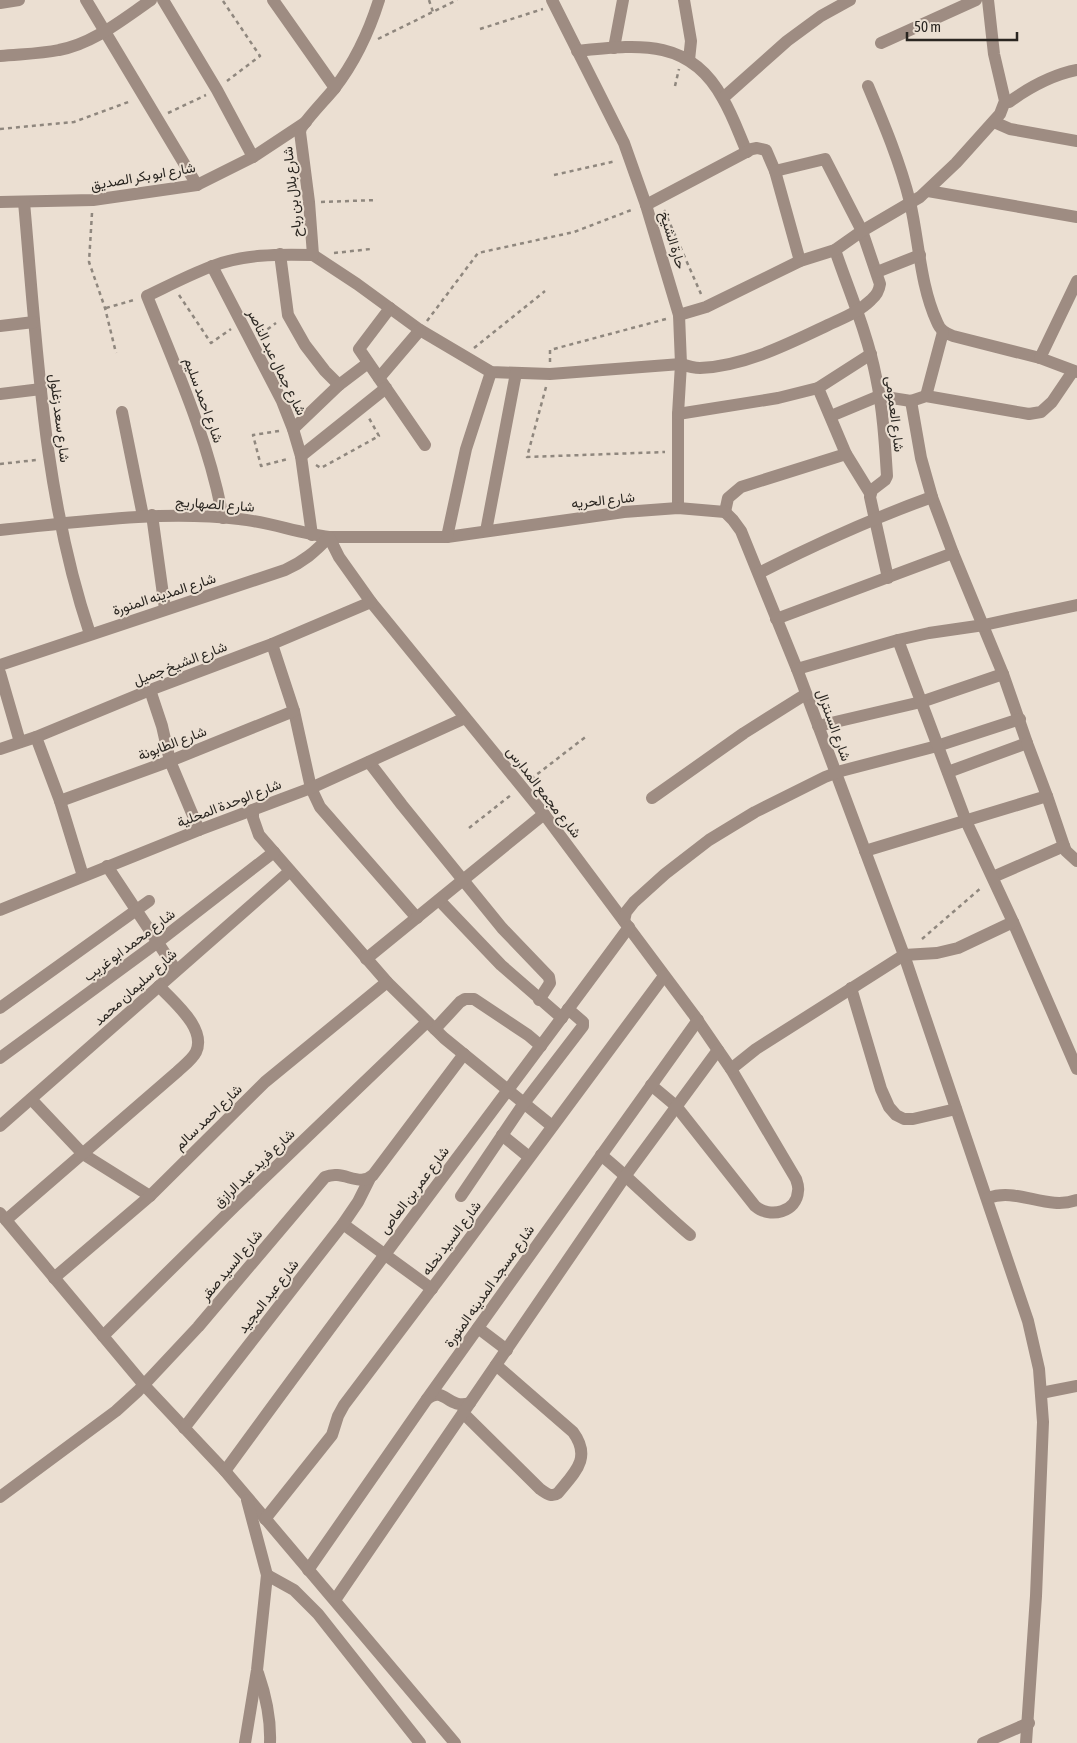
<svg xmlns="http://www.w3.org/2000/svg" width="1077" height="1743" viewBox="0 0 1077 1743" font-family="'Asap Condensed',Vazirmatn,sans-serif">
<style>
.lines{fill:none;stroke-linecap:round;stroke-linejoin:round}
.path{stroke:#8f877e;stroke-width:2.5;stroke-dasharray:4 4;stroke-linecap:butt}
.minor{stroke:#9e8c82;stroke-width:12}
.labels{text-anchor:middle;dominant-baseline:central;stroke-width:4;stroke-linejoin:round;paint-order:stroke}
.street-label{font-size:14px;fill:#2a2621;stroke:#ebdfd2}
</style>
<rect width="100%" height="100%" fill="#ebdfd2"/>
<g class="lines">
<g class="path">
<path d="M429,0L433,12"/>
<path d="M223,1L260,56L227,81"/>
<path d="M480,29L543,9"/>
<path d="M378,39L457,0"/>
<path d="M675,86L679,69"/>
<path d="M168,113L206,95"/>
<path d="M0,129L74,122L131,101"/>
<path d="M554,175L616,161"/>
<path d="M321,202L377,200"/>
<path d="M664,210L701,294"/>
<path d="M92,213L89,262L105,308L116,353"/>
<path d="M334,253L371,249"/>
<path d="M179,295L211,343L231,329"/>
<path d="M106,308L134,300"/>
<path d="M427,321L478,253L574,232L634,209"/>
<path d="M261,334L276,323"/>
<path d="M474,348L545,291"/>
<path d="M550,362V350L666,319"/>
<path d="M546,387L527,457L665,452"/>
<path d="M279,431L253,435L261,466L288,459"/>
<path d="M0,464L36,460"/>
<path d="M316,465L321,468L379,436L369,418"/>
<path d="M531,779L588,735"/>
<path d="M469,828L511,795"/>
<path d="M922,939L982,887"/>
</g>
<g class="minor">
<path d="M86,0L197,185"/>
<path d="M163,0L217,90L253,157"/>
<path d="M273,0L335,88"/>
<path d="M552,0L624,143L646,205L679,315L681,364L678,414V508"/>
<path d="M684,0L691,41L689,60"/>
<path d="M0,3L19,0"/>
<path d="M881,43L976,0"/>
<path d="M614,48L623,0"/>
<path d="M577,51C637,45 690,37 723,99C733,116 739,134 747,152"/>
<path d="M0,56C19,54 40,54 59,50C93,44 123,19 151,0"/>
<path d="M868,86C884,124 900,162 910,202C919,241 920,285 937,322C940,330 945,333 953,336L1040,358"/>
<path d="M723,98L787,41L821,16L850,0"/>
<path d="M1005,101L1009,102C1030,87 1051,75 1077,70"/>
<path d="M994,122L1010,129L1077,141"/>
<path d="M928,191L1077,217"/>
<path d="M0,202L93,200L197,185L253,157L306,122"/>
<path d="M24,202C37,347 43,495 90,634"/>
<path d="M646,205L752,149L757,148L766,150L775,171L800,261"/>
<path d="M835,250C849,291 868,335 876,377C883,410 885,444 887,476L885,480L872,490L870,497L888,578"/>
<path d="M280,254L288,315L305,345L325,371L339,385"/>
<path d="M313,255L357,284L420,330L491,372L550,374L681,364C687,366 694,368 700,368C745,366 788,344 828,325C843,318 859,312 871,300C877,295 879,291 880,284L862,231L825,159L775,171"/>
<path d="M313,255L309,202L300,132L301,128C311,114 323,102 334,89C355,62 369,32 379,0"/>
<path d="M212,266L282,401L293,429L301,456L312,535"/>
<path d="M877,272L920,255"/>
<path d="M1077,281L1040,358L1077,372"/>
<path d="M390,308L359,349L425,445"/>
<path d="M679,315L706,307L800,261L835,250L862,231L920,197L956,163L1000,114L1005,101L994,54L988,0"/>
<path d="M0,326L34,322"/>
<path d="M379,378L420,330"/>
<path d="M818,388L846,454L870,493"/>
<path d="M0,394L41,389"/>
<path d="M926,396L943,332"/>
<path d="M122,412L143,516"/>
<path d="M678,414L778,398L818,388L871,354"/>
<path d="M831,416L879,396L911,401L926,396L1029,414L1041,412L1052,402L1073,371"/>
<path d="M293,429L339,385L368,363"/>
<path d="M301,456L386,388"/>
<path d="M932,497L953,553"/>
<path d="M725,512L733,520L741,531L797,669L904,955L1028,1321L1039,1369L1043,1422L1036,1596L1026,1743"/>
<path d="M725,512L728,498L741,487L846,454"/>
<path d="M152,515L165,609"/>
<path d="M223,518C209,441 176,368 147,296C168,286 189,275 210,267C242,254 279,254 313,255"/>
<path d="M0,530C79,522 160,510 239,519C269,522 298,533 329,537H447L624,512L678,508L725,512"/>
<path d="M486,531L516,373"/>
<path d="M447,537L466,449L491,372"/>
<path d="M759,573C816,544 871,519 932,497L921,458L911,401"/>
<path d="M776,619L953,553L1003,674L1027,743L948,772"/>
<path d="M272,644L294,711L311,788L320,807L417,918"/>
<path d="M0,665L285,570C303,562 315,552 329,537L339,557L371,602L544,814L694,1015L731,1069L796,1179C797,1182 799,1187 798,1191C797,1212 770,1219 755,1206L676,1106L651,1085"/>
<path d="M797,669L898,640L929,633L984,625L1077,605"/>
<path d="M0,673L20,742"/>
<path d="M150,690L162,726L170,761L199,830"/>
<path d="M818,726L921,702L1003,674"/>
<path d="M36,737L60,801L83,876"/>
<path d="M0,749L36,737L150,690L272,644L371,602"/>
<path d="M369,762L402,805L502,928L549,977L550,983L539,1000"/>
<path d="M1047,796L1064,846"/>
<path d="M652,798L744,733L806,694"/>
<path d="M60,801L170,761L294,711"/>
<path d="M253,810V818L259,835L387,982L444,1038L552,1126"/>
<path d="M865,851L1047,796L1027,743"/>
<path d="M107,866L176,970"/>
<path d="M993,877L1064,846L1066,851L1077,861"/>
<path d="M439,900L501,965L562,1018"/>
<path d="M0,910L199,830L311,788L465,718"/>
<path d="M624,921L626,912L634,902L665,874L709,840L755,812L825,777L841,771L937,746L1020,719"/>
<path d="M1013,922L1077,1069"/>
<path d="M366,959L544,814"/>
<path d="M851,988L881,1089L889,1107L896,1115L904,1119H913L956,1109"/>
<path d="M0,1008L149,901"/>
<path d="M435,1029L460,1002L465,999H474L528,1035L541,1046"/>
<path d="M0,1058L158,942L274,852"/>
<path d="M731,1069L756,1049L904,955L937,953L958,948L1013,922L966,821L898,640"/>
<path d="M31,1099L83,1154L150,1196"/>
<path d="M0,1126L290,871"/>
<path d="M502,1135L529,1157"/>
<path d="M601,1155C632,1180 659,1209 690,1235"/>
<path d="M461,1196L524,1103L583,1026V1022L568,1009"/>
<path d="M988,1198C1017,1187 1047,1211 1077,1200"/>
<path d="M0,1213L144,1385L225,1471L455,1743"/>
<path d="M6,1220L177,1072C183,1066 192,1060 196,1052C207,1028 173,1002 159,986"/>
<path d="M343,1224L432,1289"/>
<path d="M54,1278L150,1196L265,1082L387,982"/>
<path d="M478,1328L507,1350"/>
<path d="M103,1336L235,1206L427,1022"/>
<path d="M1041,1393L1077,1386"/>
<path d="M427,1399C445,1385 447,1410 470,1403"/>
<path d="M463,1413L540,1489C546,1493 551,1498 558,1493C575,1472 592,1458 573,1432L496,1365"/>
<path d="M184,1428L343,1224L358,1202L370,1178"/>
<path d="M225,1471C358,1288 495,1109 629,927"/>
<path d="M0,1497L116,1411L138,1391L198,1327L325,1177C343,1169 359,1188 373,1175L464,1054"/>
<path d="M265,1519L332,1435L338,1416L344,1405L464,1246L664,976"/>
<path d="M308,1570L427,1399L698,1020"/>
<path d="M267,1575L294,1590L318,1614L420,1743"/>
<path d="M335,1600L626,1175L718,1050"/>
<path d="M258,1673C266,1696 271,1718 270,1743"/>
<path d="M245,1743L257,1670L267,1575L247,1500"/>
<path d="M983,1743L1029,1723"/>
</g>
</g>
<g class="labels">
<g class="street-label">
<text transform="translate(143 176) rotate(-10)">شارع ابو بكر الصديق</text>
<text transform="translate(292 192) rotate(-96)">شارع بلال بن رباح</text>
<text transform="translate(673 240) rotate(73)">حارة الشيخ</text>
<text transform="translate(277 362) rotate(64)">شارع جمال عبد الناصر</text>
<text transform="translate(204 400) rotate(70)">شارع احمد سليم</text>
<text transform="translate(895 414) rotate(83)">شارع العمومى</text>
<text transform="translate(60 418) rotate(83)">شارع سعد زغلول</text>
<text transform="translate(603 500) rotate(-6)">شارع الحريه</text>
<text transform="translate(215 504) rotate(4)">شارع الصهاريج</text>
<text transform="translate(164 594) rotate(-18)">شارع المدينه المنورة</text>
<text transform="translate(180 663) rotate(-21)">شارع الشيخ جميل</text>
<text transform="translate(834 725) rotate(70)">شارع السنترال</text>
<text transform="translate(172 743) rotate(-21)">شارع الطابونة</text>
<text transform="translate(544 792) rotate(52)">شارع مجمع المدارس</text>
<text transform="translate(229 803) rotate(-21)">شارع الوحدة المحلية</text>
<text transform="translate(129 945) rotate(-37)">شارع محمد ابو غريب</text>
<text transform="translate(135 987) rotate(-42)">شارع سليمان محمد</text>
<text transform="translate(208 1117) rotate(-44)">شارع احمد سالم</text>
<text transform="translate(254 1168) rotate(-44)">شارع فريد عبد الرازق</text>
<text transform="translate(414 1190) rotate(-53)">شارع عمر بن العاص</text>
<text transform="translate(451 1238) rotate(-53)">شارع السيد نحله</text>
<text transform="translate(231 1265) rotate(-50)">شارع السيد صقر</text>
<text transform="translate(489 1286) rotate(-55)">شارع مسجد المدينه المنورة</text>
<text transform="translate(268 1296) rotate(-52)">شارع عبد المجيد</text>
</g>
</g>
<path d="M907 32v8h110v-8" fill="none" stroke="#2a2621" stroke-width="2.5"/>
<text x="914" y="32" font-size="15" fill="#2a2621" stroke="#ebdfd2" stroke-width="4" paint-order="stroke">50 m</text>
</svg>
